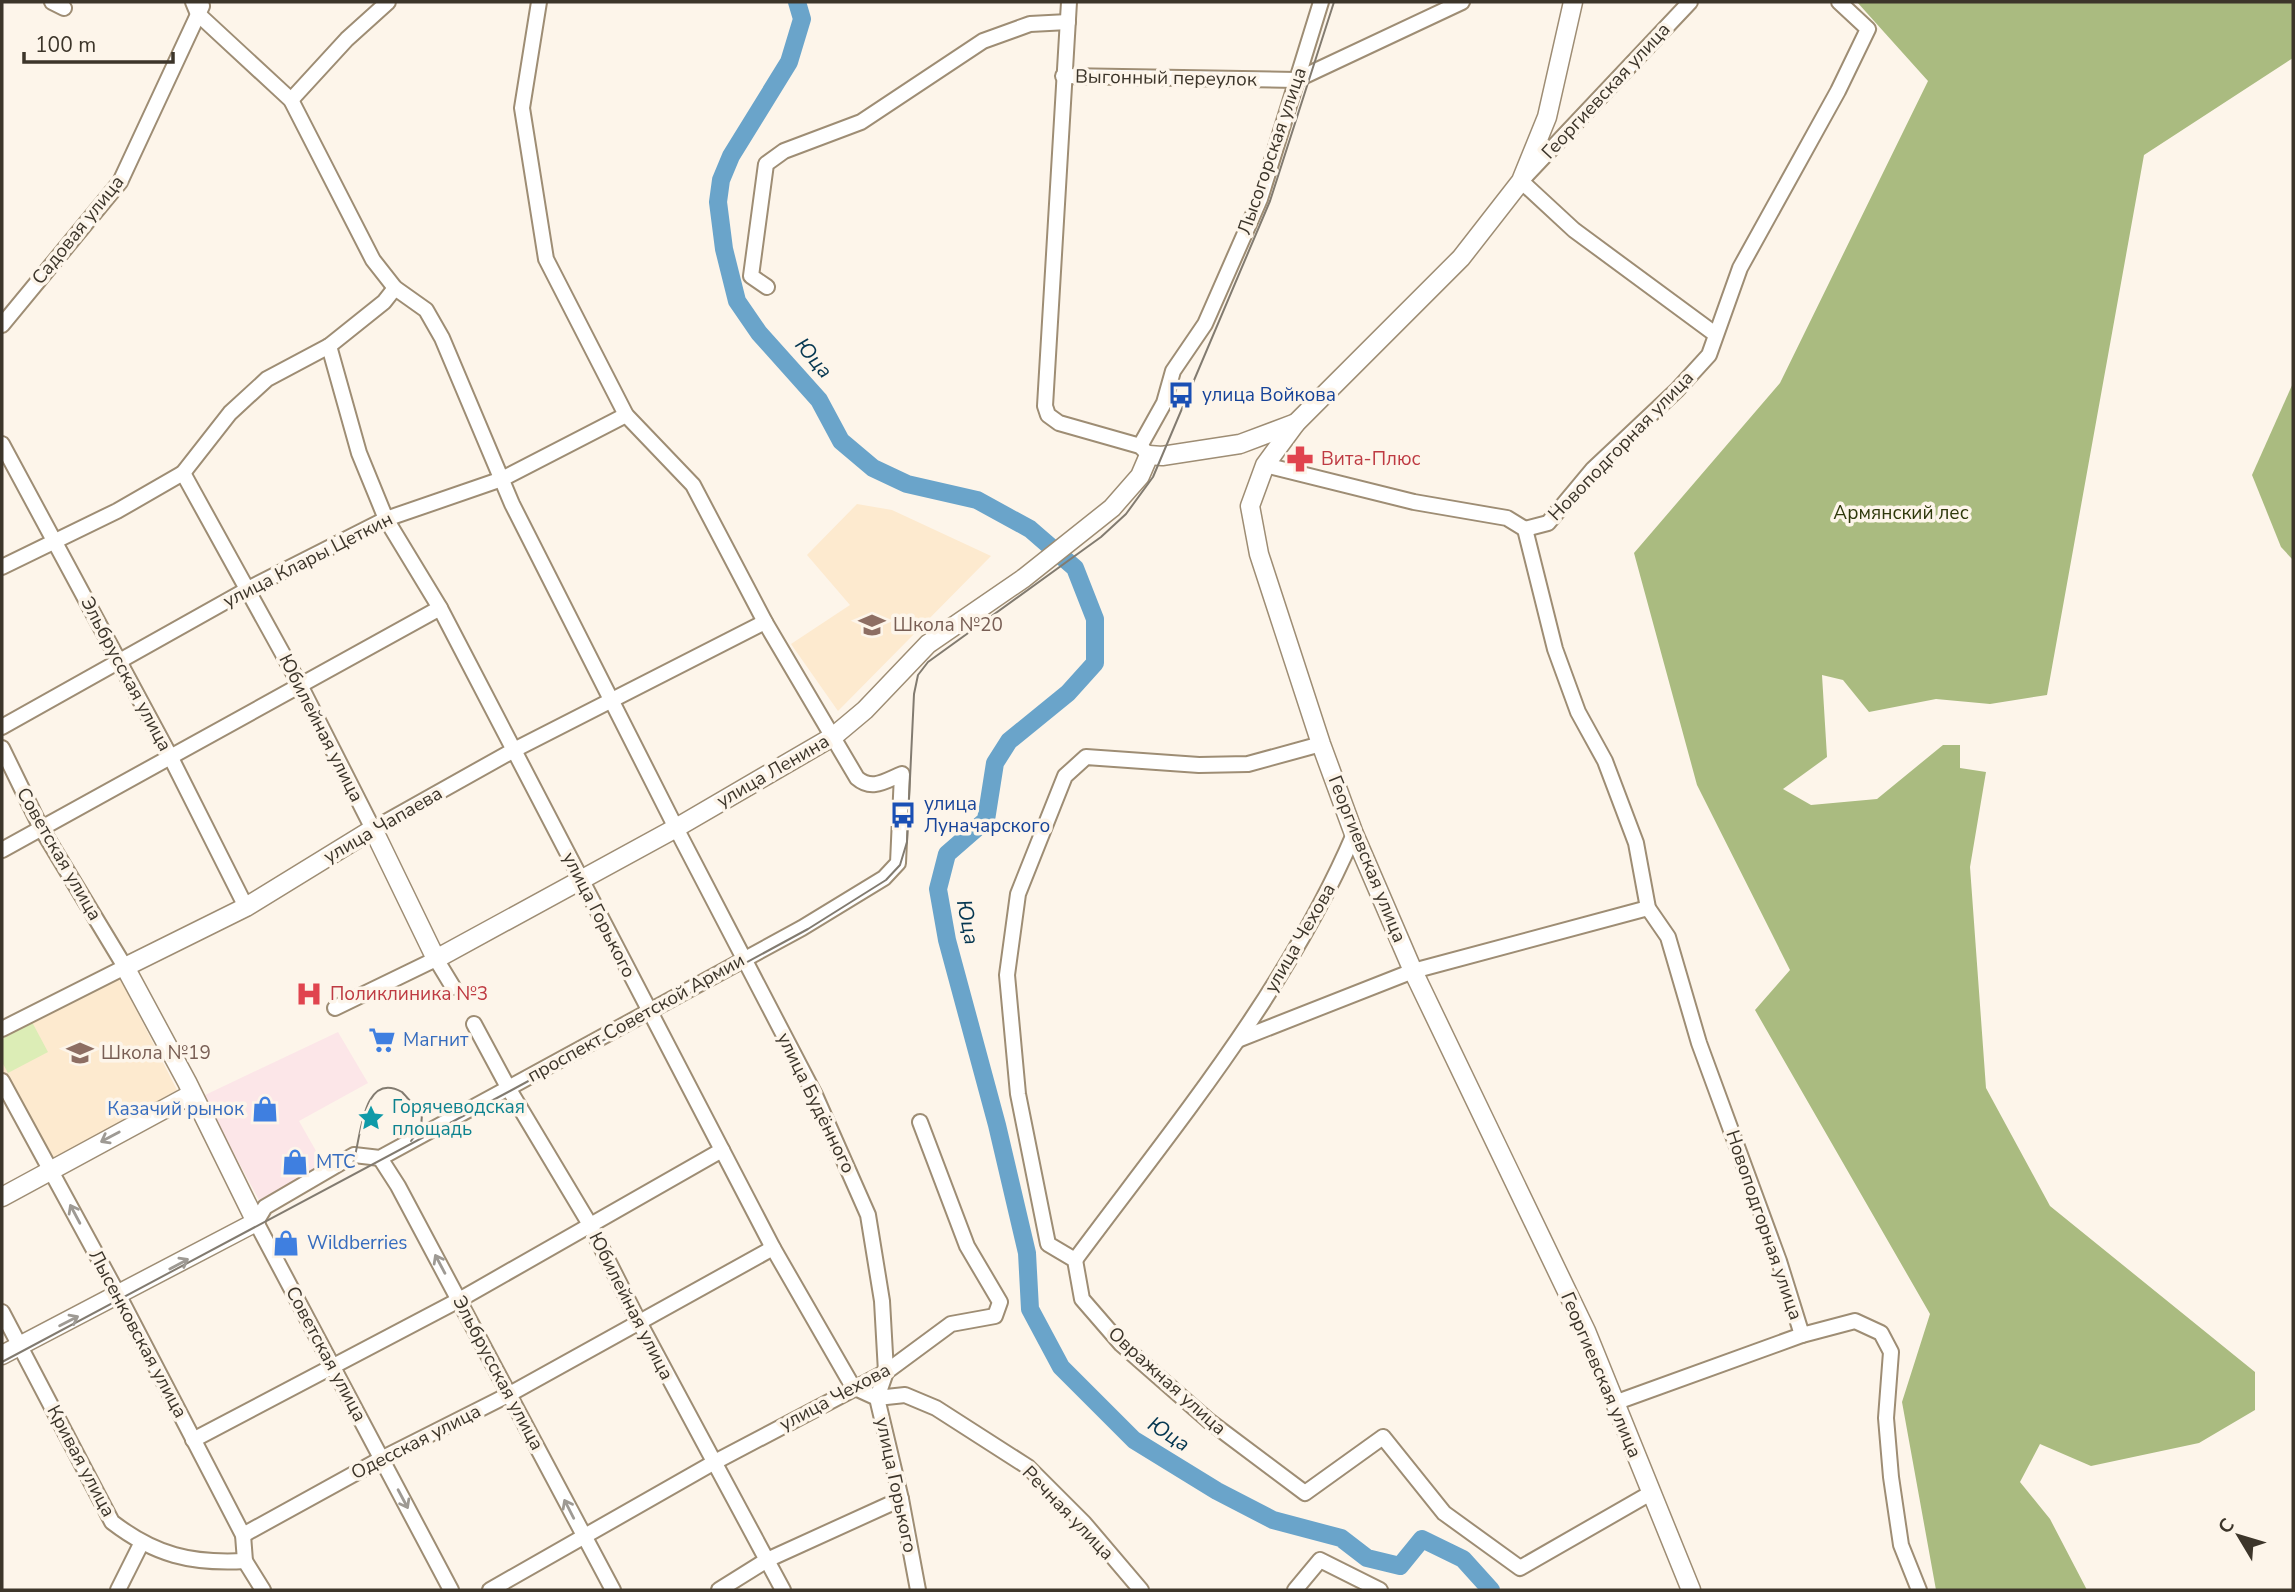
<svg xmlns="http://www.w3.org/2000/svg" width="2295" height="1592" viewBox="0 0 2295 1592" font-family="'Nunito Sans',sans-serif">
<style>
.commercial{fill:#fce6e8}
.built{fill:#fdeacf}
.green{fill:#dcedb6}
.forest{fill:#aabb80}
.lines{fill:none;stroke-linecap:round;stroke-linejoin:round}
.river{stroke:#6aa4ca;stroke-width:18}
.minor-casing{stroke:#9e8d74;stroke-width:18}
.major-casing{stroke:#9e8d74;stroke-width:21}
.minor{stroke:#fff;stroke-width:14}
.major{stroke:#fff;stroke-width:18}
.tram{stroke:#827b70;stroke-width:2}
.oneway{stroke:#9e9a94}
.labels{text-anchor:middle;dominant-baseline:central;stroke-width:7;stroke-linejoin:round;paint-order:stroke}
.street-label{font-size:19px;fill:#3c352a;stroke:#fdf5ea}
.transit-label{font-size:19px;fill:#164399;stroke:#fdf5ea;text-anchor:start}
.health-label{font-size:19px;fill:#be3a42;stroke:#fdf5ea;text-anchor:start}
.park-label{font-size:19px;fill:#2e380b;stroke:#fdf5ea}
.education-label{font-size:19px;fill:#785e54;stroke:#fdf5ea;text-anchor:start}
.shop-label{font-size:19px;fill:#366cbe;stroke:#fdf5ea;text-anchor:start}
.culture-label{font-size:19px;fill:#0d838f;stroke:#fdf5ea;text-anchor:start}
.water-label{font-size:21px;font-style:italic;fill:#053751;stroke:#fdf5ea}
</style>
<rect width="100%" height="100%" fill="#fdf5ea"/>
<path class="commercial" d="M338,1032L368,1083L299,1121L324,1165L259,1200L203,1096Z"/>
<g class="built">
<path d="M857,504L892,510L991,556L838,711L791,644L850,605L807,555Z"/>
<path d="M118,974L177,1090L52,1161L2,1074V1032Z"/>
</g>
<path class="green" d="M32,1022L48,1052L8,1073L2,1062V1039Z"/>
<g class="forest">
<path d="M1857,2H2293V58L2144,155L2047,695L1990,704L1936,699L1869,712L1843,680L1822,675L1827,757L1783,789L1811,805L1877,799L1943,745H1960V768L1986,772L1970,867L1986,1088L2050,1206L2255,1372V1410L2199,1443L2091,1466L2040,1444L2020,1482L2050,1519L2087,1590H1936L1902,1402L1930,1314L1755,1010L1790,970L1697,785L1634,553L1780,383L1928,81Z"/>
<path d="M2293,383V560L2281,547L2252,475Z"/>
</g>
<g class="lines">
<path class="river" d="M797,2L802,19L789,62L731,156L721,180L718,202L724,249L737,301L759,333L819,400L841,441L873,468L907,484L977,500L1030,529L1075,568L1095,619V663L1068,693L1009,741L995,763L986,820L947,854L938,889L947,940L997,1125L1027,1253L1030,1309L1061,1367L1134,1440L1217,1491L1273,1520L1341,1538L1367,1558L1400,1566L1422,1539L1463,1559L1491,1590"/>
<g class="minor-casing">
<g id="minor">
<path d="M52,2L64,8"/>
<path d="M193,2L198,14L291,100L373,260L395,288L426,310L442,338L512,504L676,828L815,1095L868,1215L882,1301L886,1372L877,1398L905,1395L936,1408L1028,1467L1084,1523L1141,1590"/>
<path d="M1069,2L1045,406L1048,415L1059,423L1140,446L1149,455"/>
<path d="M1690,2L1521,181L1574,230L1715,334"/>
<path d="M1839,2L1868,29L1838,91L1740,268L1709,355L1677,390L1593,469L1548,523L1525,529L1555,649L1578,712L1605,761L1636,843L1648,908L1668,937L1699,1043L1779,1261L1802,1335L1855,1321L1881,1333L1891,1352L1886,1418L1891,1477L1901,1545L1919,1590"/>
<path d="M1063,76L1296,80L1462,2"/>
<path d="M291,100L347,39L388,2"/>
<path d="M767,287L751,276L766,164L784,151L861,122L983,41L1030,24L1068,22"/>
<path d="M2,325L120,182L202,6"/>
<path d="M329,346L359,453L386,519L440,608L773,1248L853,1387L877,1398L901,1499L918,1590"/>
<path d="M2,444L170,756L246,907"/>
<path d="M1140,446L1164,403L1173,371L1205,324L1260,199L1321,2"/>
<path d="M1265,465L1414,502L1507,518L1525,529"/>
<path d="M183,473L300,685L373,829L514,750L765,622"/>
<path d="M2,567L117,511L183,473L230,413L267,379L329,346L384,302L395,288"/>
<path d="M2,727L248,589L386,519L502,479L626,415"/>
<path d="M1321,744L1248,764L1199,765L1086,757L1065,776L1018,894L1007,975L1018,1094L1048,1244L1075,1260L1082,1299L1121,1344L1209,1421L1305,1493L1383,1437L1444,1513L1520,1568L1649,1494"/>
<path d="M2,748L41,828L125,967L2,1029"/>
<path d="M2,850L440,608"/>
<path d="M335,1008L436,959L453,987"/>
<path d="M474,1024L510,1091L589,1223L639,1322L783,1590"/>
<path d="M1240,1039L1413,971L1648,908"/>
<path d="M2,1081L119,1296L243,1535L245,1561L263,1590"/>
<path d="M380,1158L398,1186L613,1590"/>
<path d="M1075,1260C1176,1124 1287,991 1354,834"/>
<path d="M2,1312L112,1522C155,1555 191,1564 245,1561"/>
<path d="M1617,1402L1802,1335"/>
<path d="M193,1440L459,1300L722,1150"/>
<path d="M243,1535L381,1459L510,1394L773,1248"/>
<path d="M118,1590L141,1544"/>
<path d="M451,1590L256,1222L265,1207L354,1155L380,1158L802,928L884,878L898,863L902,774C885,781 872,791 857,778L765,622L693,485L626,415L546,259L522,108L539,2"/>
<path d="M490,1590L713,1463L886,1372L951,1324L995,1316L1000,1302L967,1246L920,1122"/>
<path d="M719,1590L767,1560L901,1499"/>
<path d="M1295,1590L1320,1560L1380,1590"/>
</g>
</g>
<g class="major-casing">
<g id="major">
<path d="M1573,2L1547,117L1521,181L1461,258L1296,423L1265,465L1250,506L1259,554L1321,744L1354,834L1413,971L1586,1331L1691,1590"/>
<path d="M2,1197L192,1094"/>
<path d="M2,1355L256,1222L187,1082L125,967L246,907L373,829L436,959L676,828L834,736L865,710L928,644L1024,578L1112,508L1140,476L1149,455L1162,456L1240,444L1296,423"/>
</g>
</g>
<use href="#minor" class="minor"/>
<use href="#major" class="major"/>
<g class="tram">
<path d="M351,1169C361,1150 359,1068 402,1092L422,1114L421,1128L411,1141"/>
<path d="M2,1362L510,1091L808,929L886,880L900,865L907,842L914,694L918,675L928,662L1101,537L1126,514L1153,477L1270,201L1334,2"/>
</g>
</g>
<defs><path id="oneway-shaft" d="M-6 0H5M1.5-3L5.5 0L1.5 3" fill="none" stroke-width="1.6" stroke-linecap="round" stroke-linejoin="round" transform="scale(1.75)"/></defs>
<g class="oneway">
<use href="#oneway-shaft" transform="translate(110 1137) rotate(152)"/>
<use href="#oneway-shaft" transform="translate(75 1214) rotate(-118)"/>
<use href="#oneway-shaft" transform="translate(179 1264) rotate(-28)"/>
<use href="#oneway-shaft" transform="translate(440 1264) rotate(-118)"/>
<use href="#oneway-shaft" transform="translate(69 1321) rotate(-27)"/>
<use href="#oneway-shaft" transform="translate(403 1499) rotate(62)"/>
<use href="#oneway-shaft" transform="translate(569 1509) rotate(-117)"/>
</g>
<defs>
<g id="bus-bare" transform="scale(2.1)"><path d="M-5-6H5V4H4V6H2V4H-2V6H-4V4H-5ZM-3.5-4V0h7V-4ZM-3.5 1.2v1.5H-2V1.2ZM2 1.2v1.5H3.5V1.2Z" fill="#1a4fb4" stroke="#fdf5ea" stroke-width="2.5" paint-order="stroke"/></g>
<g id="pharmacy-bare" transform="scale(2.1)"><path d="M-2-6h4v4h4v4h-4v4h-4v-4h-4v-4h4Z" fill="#e0444e" stroke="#fdf5ea" stroke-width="2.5" paint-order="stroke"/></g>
<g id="school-bare" transform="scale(2.1)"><path d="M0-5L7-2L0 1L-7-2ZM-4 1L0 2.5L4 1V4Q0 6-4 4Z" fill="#8d6e63" stroke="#fdf5ea" stroke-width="2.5" paint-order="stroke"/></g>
<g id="hospital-bare" transform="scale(2.1)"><path d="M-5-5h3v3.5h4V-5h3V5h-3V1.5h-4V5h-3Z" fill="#e0444e" stroke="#fdf5ea" stroke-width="2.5" paint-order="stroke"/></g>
<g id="supermarket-bare" transform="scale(2.1)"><path d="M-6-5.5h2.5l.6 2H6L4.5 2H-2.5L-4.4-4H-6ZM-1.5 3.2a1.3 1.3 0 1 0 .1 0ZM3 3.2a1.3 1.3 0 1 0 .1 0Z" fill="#3f7fe0" stroke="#fdf5ea" stroke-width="2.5" paint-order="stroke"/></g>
<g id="shop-bare" transform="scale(2.1)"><path d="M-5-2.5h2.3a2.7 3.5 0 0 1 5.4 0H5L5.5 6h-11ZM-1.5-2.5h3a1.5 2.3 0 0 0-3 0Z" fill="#3f7fe0" stroke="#fdf5ea" stroke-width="2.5" paint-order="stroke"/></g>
<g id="sight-bare" transform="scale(2.1)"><path d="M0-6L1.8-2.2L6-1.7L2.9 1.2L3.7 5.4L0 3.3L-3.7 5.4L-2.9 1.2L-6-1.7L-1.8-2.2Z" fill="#0f9aa8" stroke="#fdf5ea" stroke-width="2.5" paint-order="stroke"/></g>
</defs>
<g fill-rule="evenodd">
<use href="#bus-bare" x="1181" y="395"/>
<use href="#pharmacy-bare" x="1300" y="459"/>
<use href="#school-bare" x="872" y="625"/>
<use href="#bus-bare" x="903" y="815"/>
<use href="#hospital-bare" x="309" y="994"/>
<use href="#supermarket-bare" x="382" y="1040"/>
<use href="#school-bare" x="80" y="1053"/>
<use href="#shop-bare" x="265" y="1109"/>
<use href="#sight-bare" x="371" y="1118"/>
<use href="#shop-bare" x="295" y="1162"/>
<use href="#shop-bare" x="286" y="1243"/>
</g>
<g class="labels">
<g class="street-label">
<text transform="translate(1166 78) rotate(1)">Выгонный переулок</text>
<text transform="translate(1606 91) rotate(-47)">Георгиевская улица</text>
<text transform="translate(1272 151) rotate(-71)">Лысогорская улица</text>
<text transform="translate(78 230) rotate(-51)">Садовая улица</text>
<text transform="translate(1621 446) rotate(-46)">Новоподгорная улица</text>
<text transform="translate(308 560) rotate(-27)">улица Клары Цеткин</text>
<text transform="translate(126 674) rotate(62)">Эльбрусская улица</text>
<text transform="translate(321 728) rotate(63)">Юбилейная улица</text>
<text transform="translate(773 771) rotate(-30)">улица Ленина</text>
<text transform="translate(383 825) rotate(-30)">улица Чапаева</text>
<text transform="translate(59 854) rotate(60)">Советская улица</text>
<text transform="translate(1367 859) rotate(68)">Георгиевская улица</text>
<text transform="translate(599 915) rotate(63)">улица Горького</text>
<text transform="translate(1300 938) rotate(-60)">улица Чехова</text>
<text transform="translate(636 1018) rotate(-29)">проспект Советской Армии</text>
<text transform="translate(816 1103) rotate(64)">улица Будённого</text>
<text transform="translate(1764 1225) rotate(71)">Новоподгорная улица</text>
<text transform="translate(631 1306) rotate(63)">Юбилейная улица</text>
<text transform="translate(138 1334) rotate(62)">Лысенковская улица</text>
<text transform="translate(326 1354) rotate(62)">Советская улица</text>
<text transform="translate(498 1373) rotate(62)">Эльбрусская улица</text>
<text transform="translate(1601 1375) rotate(67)">Георгиевская улица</text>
<text transform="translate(1167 1381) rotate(42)">Овражная улица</text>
<text transform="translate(835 1397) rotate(-28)">улица Чехова</text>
<text transform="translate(416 1442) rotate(-27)">Одесская улица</text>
<text transform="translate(81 1461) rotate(62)">Кривая улица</text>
<text transform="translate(896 1485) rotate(78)">улица Горького</text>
<text transform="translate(1068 1513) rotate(46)">Речная улица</text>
</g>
<g class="transit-label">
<text x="1202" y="395">улица Войкова</text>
<text x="924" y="804">улица<tspan x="924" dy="22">Луначарского</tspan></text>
</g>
<g class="health-label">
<text x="1321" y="459">Вита-Плюс</text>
<text x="330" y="994">Поликлиника №3</text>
</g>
<g class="park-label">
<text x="1901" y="513">Армянский лес</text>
</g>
<g class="education-label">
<text x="893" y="625">Школа №20</text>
<text x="101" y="1053">Школа №19</text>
</g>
<g class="shop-label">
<text x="403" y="1040">Магнит</text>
<text x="244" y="1109" text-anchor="end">Казачий рынок</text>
<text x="316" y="1162">МТС</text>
<text x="307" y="1243">Wildberries</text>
</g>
<g class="culture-label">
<text x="392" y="1107">Горячеводская<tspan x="392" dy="22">площадь</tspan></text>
</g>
<g class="water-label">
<text transform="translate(814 358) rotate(50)">Юца</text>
<text transform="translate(968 922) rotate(79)">Юца</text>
<text transform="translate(1169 1434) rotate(33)">Юца</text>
</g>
</g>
<rect width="2295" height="1592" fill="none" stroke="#3c352a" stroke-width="7"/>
<g transform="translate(2239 1536) rotate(308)" stroke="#fdf5ea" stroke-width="5" paint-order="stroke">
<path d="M0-5L12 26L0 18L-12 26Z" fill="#3c352a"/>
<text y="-10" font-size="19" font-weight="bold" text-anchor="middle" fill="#3c352a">С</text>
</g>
<path d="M24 52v10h149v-10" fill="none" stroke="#3c352a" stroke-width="3.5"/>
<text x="35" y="52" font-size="21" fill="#3c352a" stroke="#fdf5ea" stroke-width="5" paint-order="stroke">100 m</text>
</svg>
